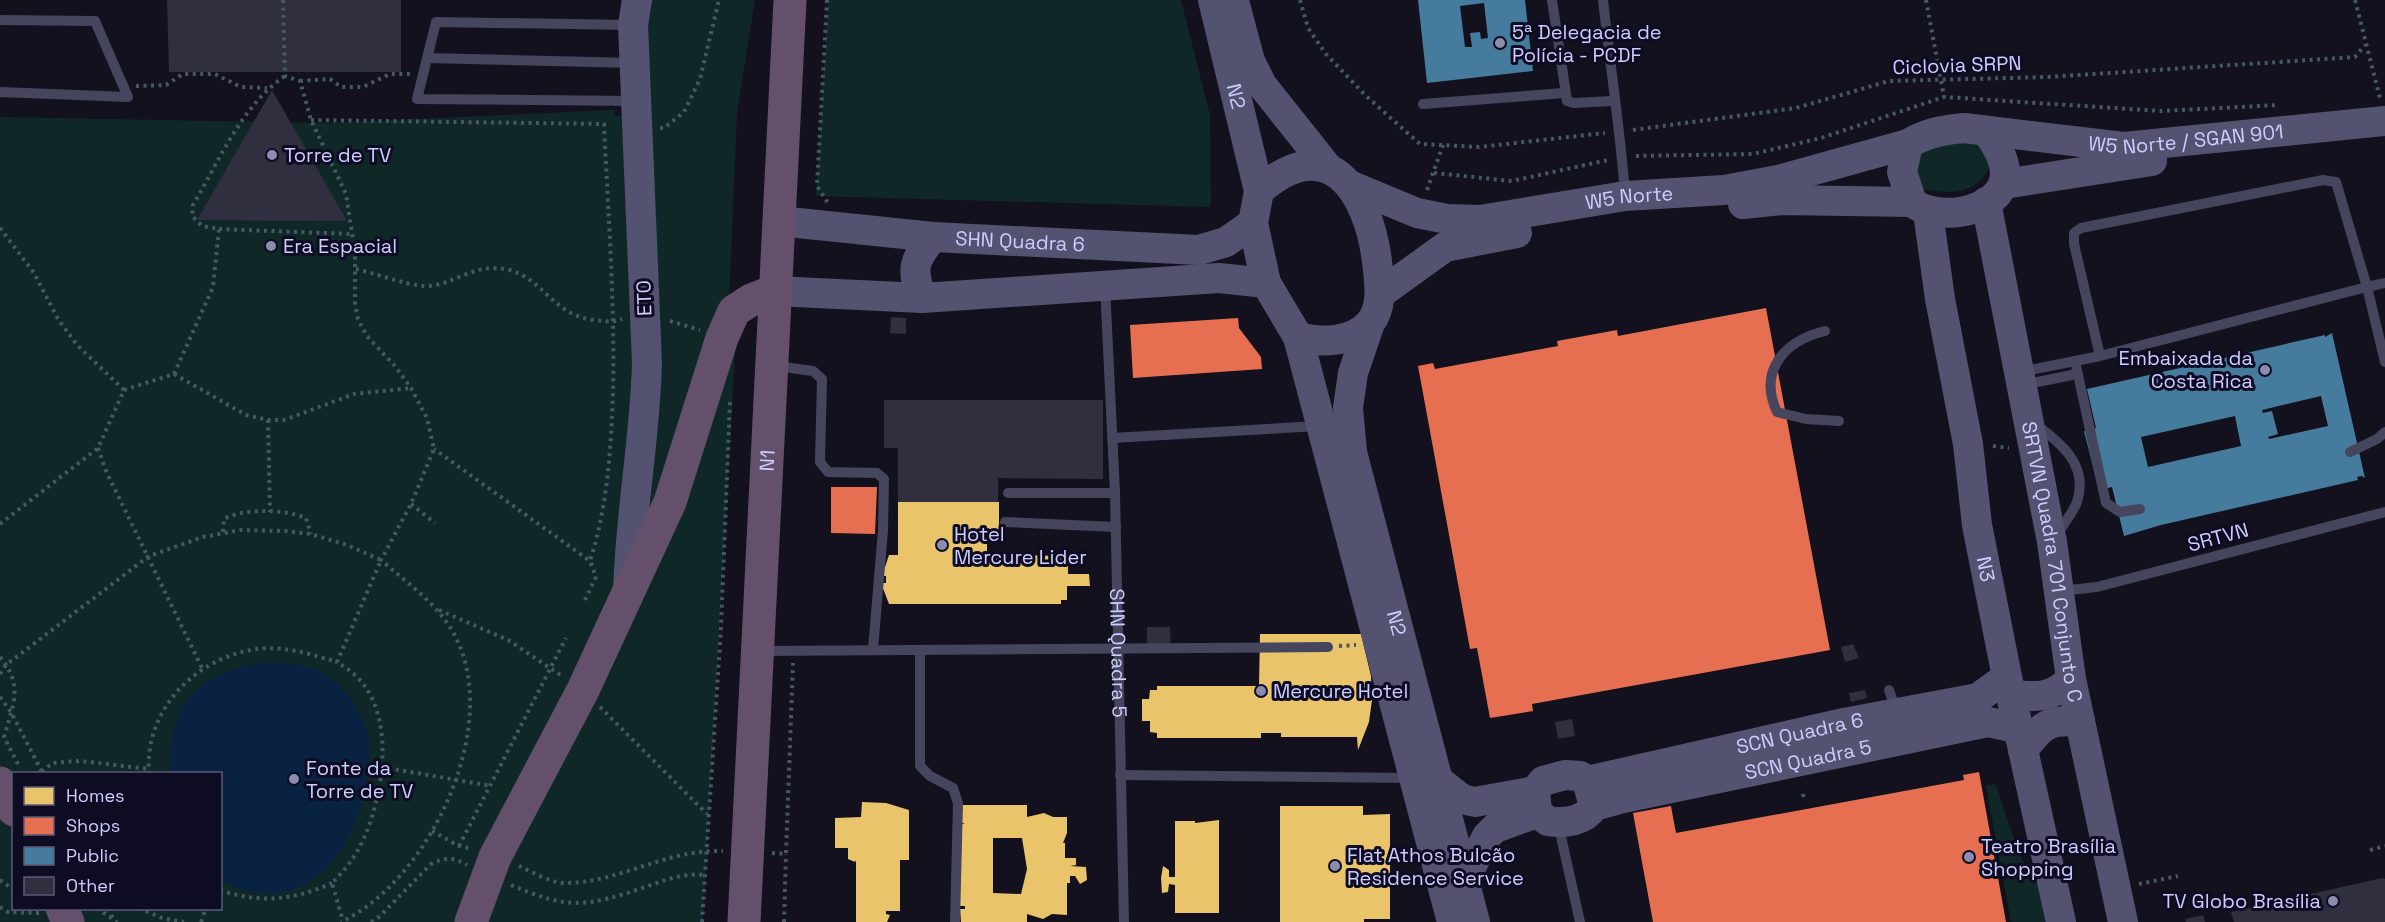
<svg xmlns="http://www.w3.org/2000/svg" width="2385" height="922" viewBox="0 0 2385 922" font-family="'Space Grotesk',sans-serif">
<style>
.green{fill:#0f2827;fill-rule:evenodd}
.water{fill:#092241}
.homes{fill:#e9c46a;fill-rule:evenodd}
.shops{fill:#e76f51}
.public{fill:#457b9d;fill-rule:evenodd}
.building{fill:#302f3f}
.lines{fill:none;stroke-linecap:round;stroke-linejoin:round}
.path{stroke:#455864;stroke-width:4;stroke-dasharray:3 4.5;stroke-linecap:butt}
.lane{stroke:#45465e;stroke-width:10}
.secondary{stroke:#535371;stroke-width:30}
.highway{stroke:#64506b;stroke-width:33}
.poi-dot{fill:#8c8bb0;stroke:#0e0c22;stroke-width:2}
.labels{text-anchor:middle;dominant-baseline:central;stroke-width:6;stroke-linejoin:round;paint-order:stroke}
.poi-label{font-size:20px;fill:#cecdff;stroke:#0e0c22;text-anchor:start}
.street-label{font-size:20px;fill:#cecdff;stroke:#0e0c22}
</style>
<rect width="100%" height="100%" fill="#12111d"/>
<g class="green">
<path d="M650,0H755L737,113L727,350L737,317L703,922H0V117L326,123L614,110L615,116L648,115L647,8ZM14,774H220V908H14Z"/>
<path d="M828,0H1181L1210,115L1211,207L816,196Z"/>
<path d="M1967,137L1986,150L1991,166C1974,196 1950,195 1920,188L1909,158L1921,143Z"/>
<path d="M1995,784L2021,858L2041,886L2049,922H2011L1986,786Z"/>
</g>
<path class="water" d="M269,663C286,663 304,664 319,671C343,683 361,709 368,734C371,746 369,760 368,771C362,828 326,901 258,893C245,891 231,887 221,878L220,774L171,773C163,705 204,667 269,663Z"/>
<g class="homes">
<path d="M898,502H999V534H987V555L1068,556V574H1089L1090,586H1067V600H1061V604H889L881,583H886V576H882L889,555H898Z"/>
<path d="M1260,634H1361L1371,676L1372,700L1369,722L1358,750L1357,737H1281V733H1261V738H1157V733L1150,732V721H1142V699H1149L1150,690H1157V686H1259Z"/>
<path d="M862,802L886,803L909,810V860H900V911H886V914L890,915L887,922H856V860L855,862L848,859V848H835V818L861,817Z"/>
<path d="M961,805H1027V817L1044,813L1053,817H1067V833L1063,843H1065V858H1076V865L1070,866L1086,867L1087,880L1080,884L1075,876H1070V883H1067V915L1052,914L1043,919L1027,914V922H961L960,909H965V906H960V825L965,823H961ZM993,838H1022L1027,869L1021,894L993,893Z"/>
<path d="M1280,806H1363V815L1390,814V919H1364V922H1280Z"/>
<path d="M1219,820V913H1175V885L1169,884L1168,892L1162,893L1161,878L1163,866L1169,870V877H1175V821H1195V823Z"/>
</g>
<g class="shops">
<path d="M1766,308L1830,650L1532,704L1533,711L1490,718L1477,648L1470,649L1418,366L1433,363L1435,369L1558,346L1557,341L1617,330L1618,336Z"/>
<path d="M1238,318L1239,328L1261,357L1262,369L1133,378L1130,325Z"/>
<path d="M831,487H877L875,534L831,533Z"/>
<path d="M1979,772L2006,922H1653L1633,813L1671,806L1676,833L1964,780L1963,775Z"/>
</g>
<g class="public">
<path d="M1418,0H1525L1533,71L1427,83ZM1484,3L1488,38L1481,39L1480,32L1470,33L1472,47H1465L1460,6Z"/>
<path d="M2332,333L2365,478L2362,476L2357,477L2358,480L2161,525L2124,536L2112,487L2099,490L2084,431L2096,428L2087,389L2325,335V337ZM2321,396L2328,426L2269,439L2268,437L2278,434L2272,411L2263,413L2262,410ZM2235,416L2241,446L2148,467L2141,437Z"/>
</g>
<g class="building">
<path d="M167,0H401V72H169Z"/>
<path d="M272,90L347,221L197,220Z"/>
<path d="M891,317L906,318V334L890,333Z"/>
<path d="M884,400H1103V479L998,478V502H898V448H884Z"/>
<path d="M1147,627H1170L1171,648L1147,647Z"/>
<path d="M1853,644L1859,658L1845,662L1841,647Z"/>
<path d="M1865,690L1867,698L1851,702L1849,693Z"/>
<path d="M1572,719L1575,736L1558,739L1555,722Z"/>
<path d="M2382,878L2385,879V922H2234L2231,912Z"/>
<path d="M2203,915L2205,922H2186L2185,919Z"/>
</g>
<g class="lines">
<g class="path">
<path d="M283,0L285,76L300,81L311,120L346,194L355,253V303L358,319L366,335L395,366L411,388L427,418L434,449L411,504L381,560C407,583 437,603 454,634C504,725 429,881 341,922"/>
<path d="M827,0L817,186L828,203"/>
<path d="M1300,0L1308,28L1326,54L1365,95L1420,144L1479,147L1605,133"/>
<path d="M1926,0L1944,97"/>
<path d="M2355,0L2380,98"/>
<path d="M300,81L330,79L341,87H363L390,74H411"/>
<path d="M136,86L166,85L183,74H215L241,87L267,88"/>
<path d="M311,120L604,124C608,213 615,301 613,390C611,448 608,505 590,561L434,449"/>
<path d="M660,128H664L684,112L700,79L719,0"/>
<path d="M1633,130L1796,108L1889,81L2048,77L2355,57L2365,45"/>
<path d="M1636,156L1753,154L1821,138L1944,97L2161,111L2279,105"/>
<path d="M1434,173L1512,181L1608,160"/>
<path d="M1427,190L1443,145"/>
<path d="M0,228L34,273L58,319L77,345L124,390"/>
<path d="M219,229L351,234"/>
<path d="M356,269C378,274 402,284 424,286C453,287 473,261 509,270C543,278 553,316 595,320C604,321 612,323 622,319"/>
<path d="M670,321L700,330"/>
<path d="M174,374L213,287L219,229L202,226L192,216L193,205C219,161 242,105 285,76"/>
<path d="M174,374L246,415L268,420H284L354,394L411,388"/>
<path d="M124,390L174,374"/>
<path d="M268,420L270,512"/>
<path d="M1993,446L2009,448"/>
<path d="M98,448L106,471L202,668"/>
<path d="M411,504L435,523"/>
<path d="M0,524L98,448L124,390"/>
<path d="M223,532L224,519C244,508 284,509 306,518L311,534"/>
<path d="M585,600L596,577L590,561"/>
<path d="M439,610L508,640L562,676"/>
<path d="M1339,646L1356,645"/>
<path d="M0,657C24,686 13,704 4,737L18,764"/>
<path d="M0,674L6,665L149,556L203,537L241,530L285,531L311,534L347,545L381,560L337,662C343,666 350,670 356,676C396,714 384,793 364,838C356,856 345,870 332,883L343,921"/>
<path d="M0,697L11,712L43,774"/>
<path d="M600,707L707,814"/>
<path d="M381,767L492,786"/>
<path d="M42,772L52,763L80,761L149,769"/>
<path d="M149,774C144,712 192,661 251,650C280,644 310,654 337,662"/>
<path d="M1803,794L1804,800"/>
<path d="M432,831L459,846L472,849"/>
<path d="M459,846L566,638"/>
<path d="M2370,850L2385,846"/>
<path d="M772,853L786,854L793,663"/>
<path d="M519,866C532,872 553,884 567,883C621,882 666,849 723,851"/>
<path d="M0,880L14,890"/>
<path d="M2139,884L2178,876"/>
<path d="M511,885C569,910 587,907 645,887C665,880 683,873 704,875"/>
<path d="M220,890C259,904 295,900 332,883"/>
<path d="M0,907L8,912L39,913"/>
<path d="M97,908L117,922"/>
<path d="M108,908L113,919"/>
<path d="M139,908L162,918L184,922"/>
<path d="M201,922L206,908"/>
<path d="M371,922L379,917L431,864C445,857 453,857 467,865"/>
<path d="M702,922L721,628L730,401"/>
<path d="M784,922L786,854"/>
</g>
<g class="lane">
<path d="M1552,0L1567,101L1574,103L1613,101"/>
<path d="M1603,0C1610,65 1620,128 1625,193"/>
<path d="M0,20L95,21L128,97L0,92"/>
<path d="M633,25L436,22L417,99L635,101"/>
<path d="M427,58L634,63"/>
<path d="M1423,104L1564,93"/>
<path d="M2385,283L2367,287L2385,362"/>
<path d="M1105,286L1115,493"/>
<path d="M1825,331C1784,341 1758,371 1777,412L1806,419L1839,421"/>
<path d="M2075,361L2106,503L2120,512L2140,509"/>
<path d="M776,366L813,371L822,379L820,462L828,472L877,473L884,479L883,530L873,649"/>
<path d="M2020,372L2100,356L2367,287L2336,182L2323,180L2081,228L2074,233V244L2100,356"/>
<path d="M2023,385L2077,374"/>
<path d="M2035,424C2061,443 2089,465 2077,502C2073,513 2063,524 2057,535"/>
<path d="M1112,438L1319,426"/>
<path d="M2350,452L2377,439L2385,432"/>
<path id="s1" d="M1008,493H1115L1124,922"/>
<path d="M1005,522L1116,527"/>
<path d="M2060,591L2097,587L2385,512"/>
<path d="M920,650V766L930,776L953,788L958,803L955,922"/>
<path d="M762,651L1328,647"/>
<path d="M1889,690L1896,710"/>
<path d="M1120,775L1410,778"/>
<path d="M1558,823L1580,922"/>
</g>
<g class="secondary">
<path id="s2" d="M1213,0L1259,191L1253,223L1266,283L1298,337C1320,343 1353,343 1370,323C1384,306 1379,280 1377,261C1368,191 1328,129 1259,191"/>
<path d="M1234,1L1250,61L1262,85L1328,168"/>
<path d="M1908,144L1902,172L1912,202C1934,221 1991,215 2003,184C2010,167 1997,145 1987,132"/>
<path d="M2004,184L2152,161"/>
<path id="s3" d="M1352,186L1417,213L1447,219L1480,220L1625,196L1724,190L1778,180L1908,144C1926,133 1943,130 1964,128L2124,147L2385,121"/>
<path id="s4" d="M1986,202L2052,542L2071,679L2123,922"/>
<path d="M1743,204L1781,200L1912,202"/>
<path id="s5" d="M1928,212L1940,299L1968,444L1977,525L2007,677L2061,922"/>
<path id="s6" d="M779,221L933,237L1199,250L1226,242L1253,223"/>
<path d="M774,291L922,298L1219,278L1266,283"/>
<path d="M1381,293L1445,247L1517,233"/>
<path d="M922,298C911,269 913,261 933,237"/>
<path id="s7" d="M1370,323L1353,373L1348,408L1352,452L1475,922"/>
<path d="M1298,337L1452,922"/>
<path d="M628,593C630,515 645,440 647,363L633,25L637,0"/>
<path d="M2011,694C2036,698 2053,698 2071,679"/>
<path d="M2023,750C2042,725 2048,719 2080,722"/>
<path d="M1565,775L1580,776L1587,781L1594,806C1585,821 1565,824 1548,821L1537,813L1535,791L1543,781Z"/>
<path d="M1438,780L1462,799L1475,802L1535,791"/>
<path id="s8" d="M1587,781L1844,723L1978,698L2007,677"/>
<path id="s9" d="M1594,806L1623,798L1988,722L2021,729"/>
<path d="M1464,881L1487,836L1495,828L1537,813"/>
</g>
<g class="highway">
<path d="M0,783L14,810"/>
<path d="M62,908L68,922"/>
<path d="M471,922L495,857L583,690L670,502L722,338L734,311L751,300L774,291"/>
<path id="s10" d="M744,922L790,0"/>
</g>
</g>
<g class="poi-dot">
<circle cx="1500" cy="43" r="6"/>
<circle cx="272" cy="155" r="6"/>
<circle cx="271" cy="246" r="6"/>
<circle cx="2265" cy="370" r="6"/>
<circle cx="942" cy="545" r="6"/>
<circle cx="1261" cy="691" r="6"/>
<circle cx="294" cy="779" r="6"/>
<circle cx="1969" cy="857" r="6"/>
<circle cx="1335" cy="866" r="6"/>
<circle cx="2333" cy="901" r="6"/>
</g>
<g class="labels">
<g class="poi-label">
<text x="1512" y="32">5ª Delegacia de<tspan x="1512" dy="23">Polícia - PCDF</tspan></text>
<text x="284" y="155">Torre de TV</text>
<text x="283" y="246">Era Espacial</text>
<text x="2253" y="358" text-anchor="end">Embaixada da<tspan x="2253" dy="23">Costa Rica</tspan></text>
<text x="954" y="534">Hotel<tspan x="954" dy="23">Mercure Lider</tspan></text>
<text x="1273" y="691">Mercure Hotel</text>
<text x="306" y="768">Fonte da<tspan x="306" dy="23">Torre de TV</tspan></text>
<text x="1981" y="846">Teatro Brasília<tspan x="1981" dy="23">Shopping</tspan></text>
<text x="1347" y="855">Flat Athos Bulcão<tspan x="1347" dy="23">Residence Service</tspan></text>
<text x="2321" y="901" text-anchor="end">TV Globo Brasília</text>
</g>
<g class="street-label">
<text transform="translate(1957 65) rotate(-2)">Ciclovia SRPN</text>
<text stroke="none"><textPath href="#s2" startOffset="99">N2</textPath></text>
<text stroke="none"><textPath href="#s3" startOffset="852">W5 Norte / SGAN 901</textPath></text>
<text stroke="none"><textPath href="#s3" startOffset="285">W5 Norte</textPath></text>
<text stroke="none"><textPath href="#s6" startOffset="242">SHN Quadra 6</textPath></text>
<text transform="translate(644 298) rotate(-92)">ETO</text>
<text stroke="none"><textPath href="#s10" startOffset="462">N1</textPath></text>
<text transform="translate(2218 537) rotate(-15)">SRTVN</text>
<text stroke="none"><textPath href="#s4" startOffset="366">SRTVN Quadra 701 Conjunto C</textPath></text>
<text stroke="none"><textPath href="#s5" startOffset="362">N3</textPath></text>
<text stroke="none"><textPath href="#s7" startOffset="309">N2</textPath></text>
<text stroke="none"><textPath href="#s1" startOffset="267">SHN Quadra 5</textPath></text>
<text stroke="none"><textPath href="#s8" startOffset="218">SCN Quadra 6</textPath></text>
<text stroke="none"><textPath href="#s9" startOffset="219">SCN Quadra 5</textPath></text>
</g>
</g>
<rect x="12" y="772" width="210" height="138" fill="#0e0c22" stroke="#5b597a" stroke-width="1.5"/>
<rect x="24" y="787" width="30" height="18" fill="#e9c46a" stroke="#5b597a" stroke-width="1.5"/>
<text x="66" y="802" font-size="18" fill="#cecdff">Homes</text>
<rect x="24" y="817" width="30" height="18" fill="#e76f51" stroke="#5b597a" stroke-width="1.5"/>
<text x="66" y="832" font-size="18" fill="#cecdff">Shops</text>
<rect x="24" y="847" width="30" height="18" fill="#457b9d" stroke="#5b597a" stroke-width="1.5"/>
<text x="66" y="862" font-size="18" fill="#cecdff">Public</text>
<rect x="24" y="877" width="30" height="18" fill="#302f3f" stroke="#5b597a" stroke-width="1.5"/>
<text x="66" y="892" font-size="18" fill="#cecdff">Other</text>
</svg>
